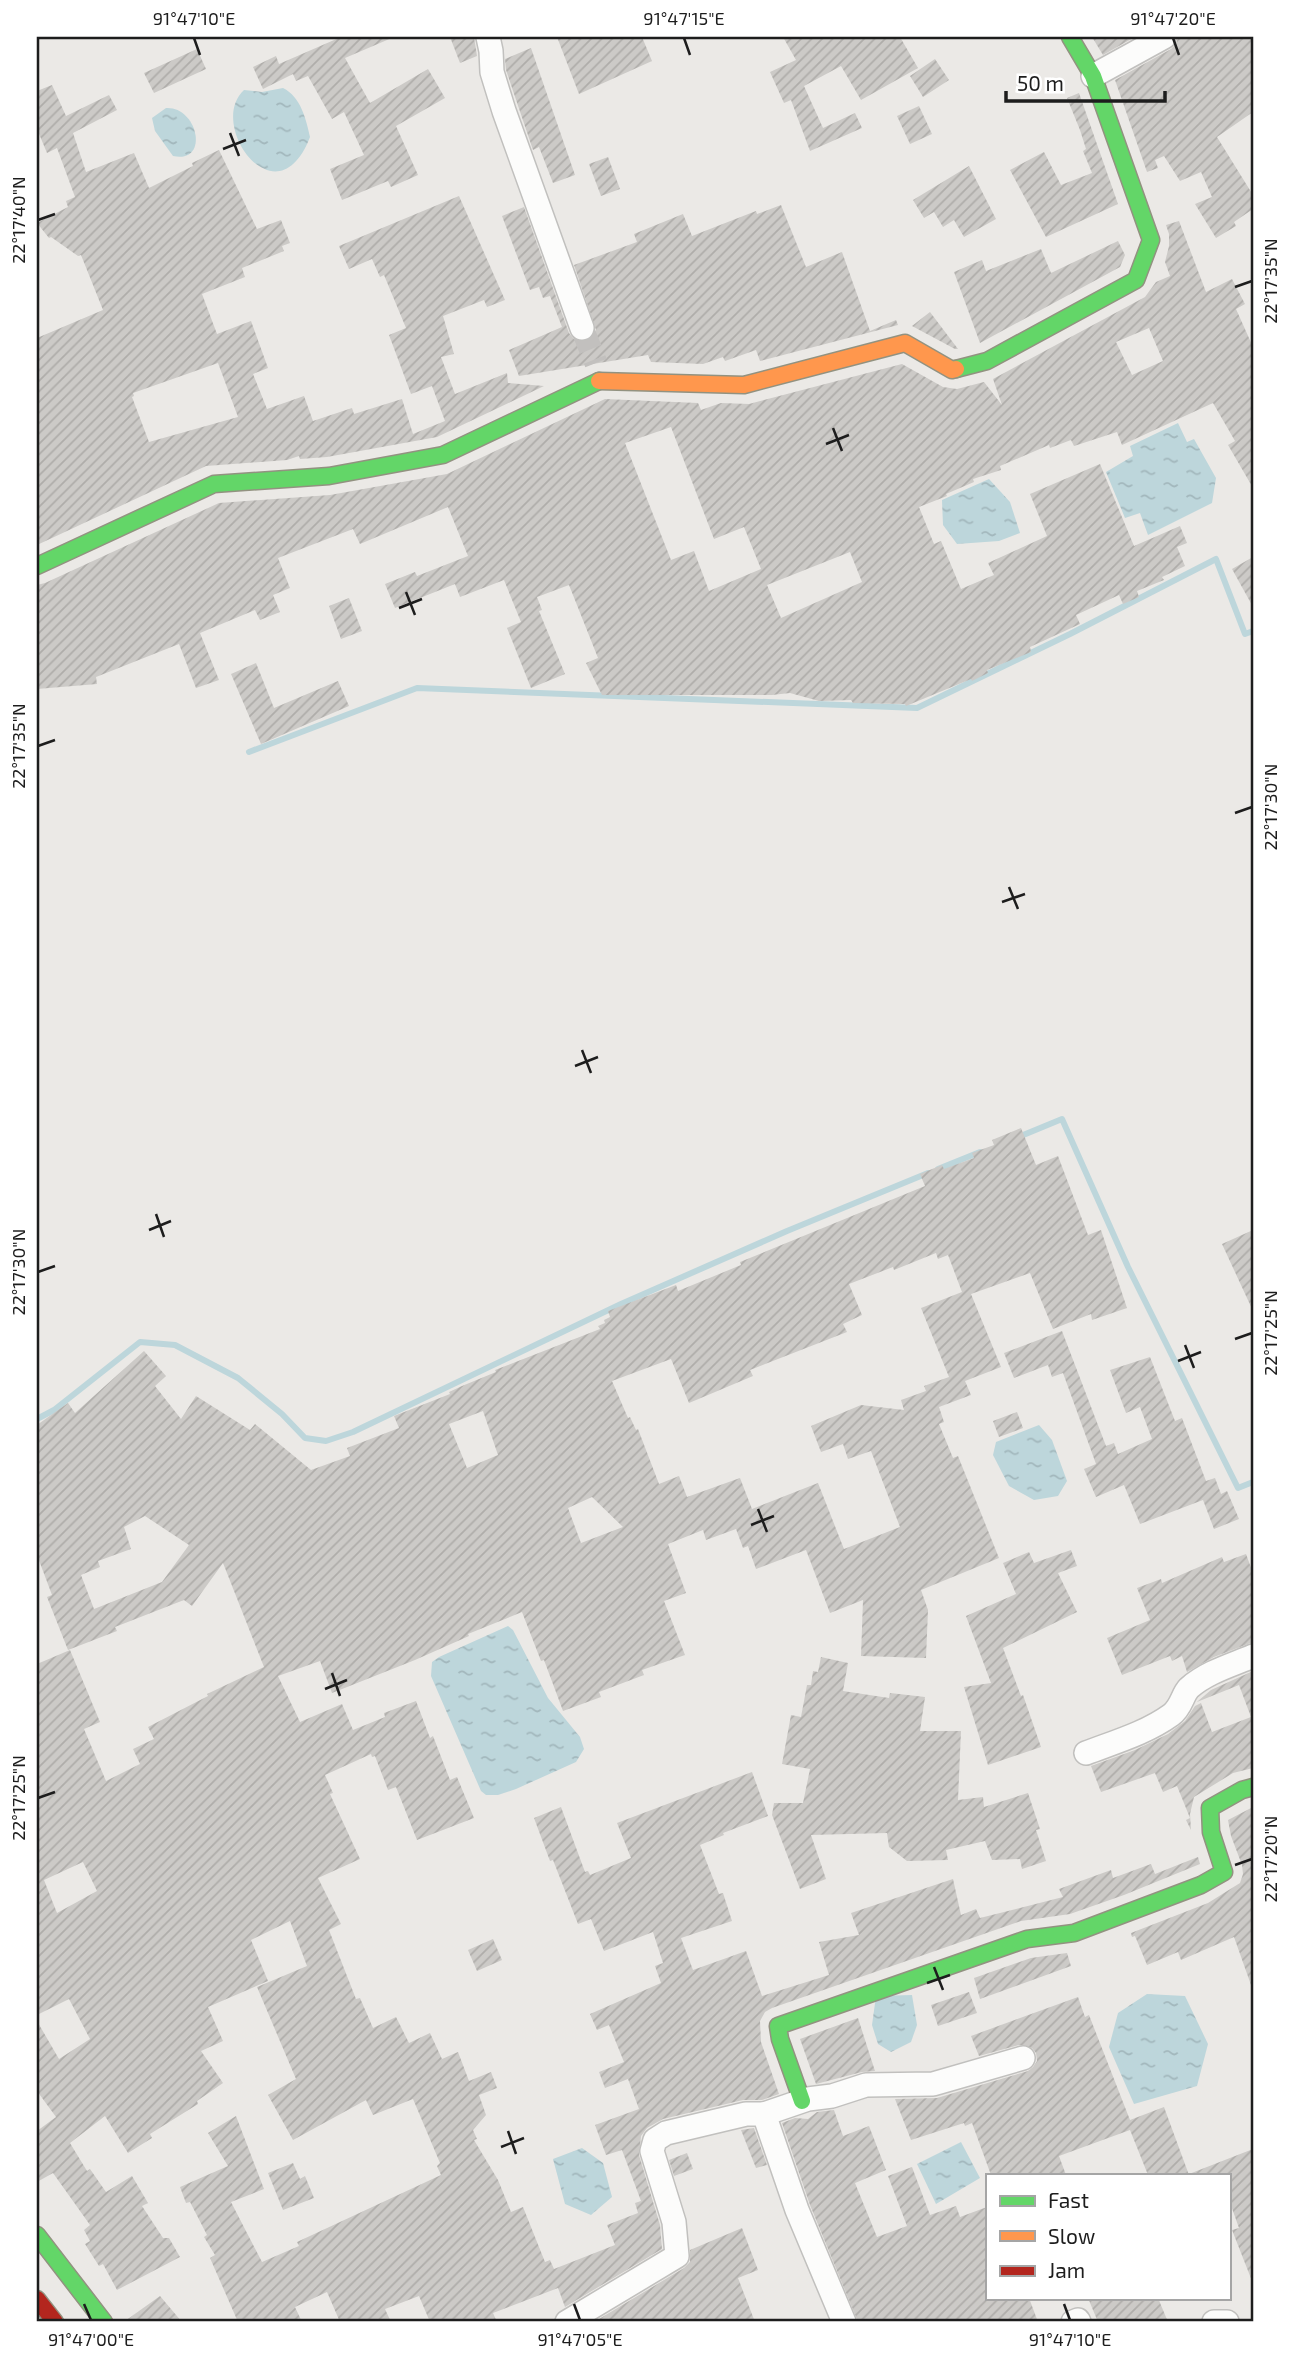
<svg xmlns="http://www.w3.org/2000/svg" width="1290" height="2359" viewBox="0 0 1290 2359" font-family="'Exo 2',sans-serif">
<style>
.water{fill:url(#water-ripples)}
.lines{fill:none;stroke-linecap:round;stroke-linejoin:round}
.stream{stroke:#bdd6db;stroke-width:6}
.building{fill:url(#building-hatch);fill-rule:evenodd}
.street-tunnel{stroke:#c2c0be;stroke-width:23;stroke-dasharray:23 11;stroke-linecap:butt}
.street-casing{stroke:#c1c0be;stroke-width:26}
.fast-casing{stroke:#929280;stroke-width:19}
.slow-casing{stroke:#929280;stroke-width:19}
.jam-casing{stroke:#929280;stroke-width:19}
.street{stroke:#fcfcfb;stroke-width:23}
.fast{stroke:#63d668;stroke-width:16}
.slow{stroke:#ff974d;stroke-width:16}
.jam{stroke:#b3261e;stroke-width:16}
.ticks{fill:none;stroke:#1d1d1d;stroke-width:2.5}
.neatline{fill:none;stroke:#1d1d1d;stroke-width:2.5}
.ticks-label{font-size:18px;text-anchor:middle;fill:#1d1d1d}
</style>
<defs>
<pattern id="water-ripples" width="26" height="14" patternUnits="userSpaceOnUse" patternTransform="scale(1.75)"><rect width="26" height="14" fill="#bdd6db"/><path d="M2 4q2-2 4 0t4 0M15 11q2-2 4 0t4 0" fill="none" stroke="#a2b7bc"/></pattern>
<pattern id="building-hatch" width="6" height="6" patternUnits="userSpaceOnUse" patternTransform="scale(1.75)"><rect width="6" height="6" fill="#cccac7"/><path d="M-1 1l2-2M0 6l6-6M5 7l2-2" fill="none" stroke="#afadaa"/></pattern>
</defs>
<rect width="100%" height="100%" fill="#ebe9e6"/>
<g class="water">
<path d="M283,88C301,97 306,119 310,137C277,223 206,125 244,90L262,92Z"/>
<path d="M166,108C198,106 210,164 173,156L155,131L152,118Z"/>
<path d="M1178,423L1187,442L1194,439L1216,478L1212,503L1148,535L1140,513L1125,518L1106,472L1133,456L1130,446Z"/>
<path d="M989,479L1010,502L1020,533L999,541L957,544L943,525L942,500Z"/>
<path d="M1039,1425L1052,1440L1067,1481L1058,1496L1034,1500L1009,1486L993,1455L996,1442Z"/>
<path d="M508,1626L513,1630L548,1698L580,1737L584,1749L576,1762L516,1789L498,1795H486L481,1791L431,1676L432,1662L439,1657Z"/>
<path d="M1147,1994L1185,1996L1208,2044L1197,2086L1134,2104L1109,2047L1118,2013Z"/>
<path d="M912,1995L917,2025L911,2042L891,2052L878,2044L872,2025L876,1996Z"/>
<path d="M961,2142L980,2178L936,2204L917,2164Z"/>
<path d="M582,2148L603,2163L612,2197L591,2215L565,2204L553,2159Z"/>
</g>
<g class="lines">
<g class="stream">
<path d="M249,752L417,688L917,708L1070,634L1216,559L1245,634L1253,631"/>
<path d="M1016,1138L1062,1119L1128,1267L1238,1488L1253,1482"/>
<path d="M938,1169L980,1152"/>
<path d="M37,1419L54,1410L140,1342L175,1345L238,1378L282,1414L305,1438L326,1441L353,1432L621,1304L787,1231L928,1173"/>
</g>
</g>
<g class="building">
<path d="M341,37H394L345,58L370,103L428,69L445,98L396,126L418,175L391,187L388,181L342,200L330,169L364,155L344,112L332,119L308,76L296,81L293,74L263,89L253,67L276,56L279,64Z"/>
<path d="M450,37H474L477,56L460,63Z"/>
<path d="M557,37H642L652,61L579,94Z"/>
<path d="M783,37H900L918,68L861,100L841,66L804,86L823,128L855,113L862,128L810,151L791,100L784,103L770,72L796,60Z"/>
<path d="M1092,37H1135L1103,55Z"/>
<path d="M1178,37H1253V112L1217,137L1253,195V209L1234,222L1236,226L1216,238L1195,204L1212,197L1201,172L1180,181L1164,156L1155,160L1158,168L1147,172L1115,80L1171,49L1176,44Z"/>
<path d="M531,48L575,175L553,183L539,147L533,150L506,70L505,59Z"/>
<path d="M197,49L206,69L154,93L144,73Z"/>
<path d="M935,59L949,80L923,97L910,76Z"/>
<path d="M52,85L66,116L109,95L117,110L73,133L86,172L134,153L149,188L193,166L192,163L219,150L257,229L281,220L290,243L282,246L284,251L242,268L245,277L202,294L217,334L251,321L268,368L253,374L267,409L304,396L313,421L352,408L354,414L402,399L413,434L445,421L432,386L411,394L389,335L406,328L384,275L380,277L372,259L349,269L339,246L459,196L505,300L487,307L484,300L443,316L454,354L441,357L455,394L507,373L508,383L544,386L437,437L327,457L300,459L299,456L287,460L206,466L37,545V338L103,310L81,255L78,256L51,237L49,238L37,223L68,207L66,201L75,197L57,148L47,153L37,129V91ZM218,363L238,417L149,442L132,397L134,396L133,393Z"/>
<path d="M1079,93L1118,204L1046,237L1010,170L1044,152L1061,185L1092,173L1083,151L1086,149L1080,130L1067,98Z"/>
<path d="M919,106L932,134L910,144L897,116Z"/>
<path d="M608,157L620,189L601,196L589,164Z"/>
<path d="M969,166L996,219L964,237L954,220L943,227L934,212L924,218L913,200Z"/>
<path d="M781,205L806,267L842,252L870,331L896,320L898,325L760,361L756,350L725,361L723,357L703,364L651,362L648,355L519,376L509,350L562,327L550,296L543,298L539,287L530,290L502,216L524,207L569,333L574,339L580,342L592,338L596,330L574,265L637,242L634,234L683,214L692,236L756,211L757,214Z"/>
<path d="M1179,221L1206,292L1232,279L1245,304L1236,309L1253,347V488L1228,445L1235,441L1213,403L1122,445L1117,432L1074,446L1071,440L1050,448L1049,445L1000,466L1001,470L973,479L974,482L946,494L947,496L919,507L934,544L941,541L961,589L994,575L988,563L1047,536L1030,494L1100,464L1134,546L1180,526L1187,543L1177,547L1185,566L1162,577L1164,580L1137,591L1139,597L1123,604L1119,595L1076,615L1080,624L1030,647L1031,652L987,670L988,673L972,681L971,679L906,706L905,704L853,703L851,700L819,701L790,693L772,695H602L586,663L598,658L569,585L537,597L542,610L539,611L565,674L531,688L507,628L521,622L504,580L460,597L455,584L395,608L385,584L415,572L417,576L468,556L448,507L360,544L353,529L278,558L290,588L273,595L280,612L260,620L255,610L200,633L219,680L196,688L179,644L96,677L97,684L37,689V585L45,583L219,503L330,495L447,474L605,399L698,403L701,410L721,403L749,404L902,364L943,387L957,389L984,382L1002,405L993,379L1145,297L1156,282L1170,276L1165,262L1169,246V234L1166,225ZM1149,328L1163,361L1132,375L1116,342ZM671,427L714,539L744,527L761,569L709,591L694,551L671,560L625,443ZM850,552L862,582L781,618L767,585Z"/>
<path d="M1118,241L1125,255L1120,267L980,343L954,272L982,260L986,271L1041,249L1051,273Z"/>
<path d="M930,312L958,349H955L912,326Z"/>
<path d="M1253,557V607L1232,569Z"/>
<path d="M349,598L362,631L341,639L329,606Z"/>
<path d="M256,663L274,708L338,681L349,706L261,744L231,674Z"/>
<path d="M1021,1128L1036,1165L1058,1156L1088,1235L1101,1230L1127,1308L1092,1320L1091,1314L1053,1329L1030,1273L971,1294L1001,1367L965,1381L971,1395L939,1407L944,1422L939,1424L953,1458L958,1456L999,1558L921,1590L928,1610L926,1658L861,1656L863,1600L830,1613L806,1550L756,1569L748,1546L743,1548L736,1529L706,1540L703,1530L668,1544L686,1593L664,1601L685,1655L642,1670L644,1675L599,1692L601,1697L563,1711L544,1660L541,1661L522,1612L468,1634L469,1636L415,1660L332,1693L320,1661L278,1676L300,1722L342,1704L353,1730L385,1717L384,1713L416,1701L430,1738L433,1736L450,1780L457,1777L474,1818L417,1840L396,1787L388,1790L375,1756L372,1757L371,1754L325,1775L333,1793L330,1794L360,1859L318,1878L341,1924L329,1930L356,1999L360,1998L373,2028L396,2017L409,2043L430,2033L442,2059L458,2052L469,2081L491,2072L497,2088L479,2095L486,2115L473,2130L477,2139L474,2140L498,2180L511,2212L523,2207L545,2262L550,2260L554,2269L615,2245L607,2225L638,2213L635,2203L641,2201L622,2150L606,2155L595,2125L639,2109L628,2079L605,2088L599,2072L624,2062L609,2025L597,2030L590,2014L661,1983L655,1966L663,1963L653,1932L604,1951L591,1919L578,1924L553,1860L550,1861L534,1818L561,1807L585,1872L588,1871L590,1875L631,1858L617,1823L752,1772L768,1816L723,1833L724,1835L700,1845L719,1894L723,1893L732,1921L681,1938L693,1970L746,1951L762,1996L829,1975L819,1942L859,1935L851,1913L953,1879L961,1915L976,1909L980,1918L1063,1897L1059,1889L1111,1870L1113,1878L1151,1864L1155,1874L1198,1857L1200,1864L1124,1895L1070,1914L1021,1921L772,2008L765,2012L760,2021L761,2042L779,2094L762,2100H743L663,2119L647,2128L641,2136L639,2155L660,2225L662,2249L565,2307L558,2288L493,2313L497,2322H430L419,2296L385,2309L391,2322H340L327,2292L295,2307L302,2322H238L210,2258L215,2255L204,2237L207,2235L190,2202L186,2203L180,2187L228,2166L208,2133L236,2116L264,2189L231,2202L262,2262L299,2246L297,2242L441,2175L437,2166L440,2163L413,2099L373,2115L366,2100L293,2140L268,2095L296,2079L257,1987L307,1966L290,1921L251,1940L268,1981L208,2007L223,2041L201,2051L223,2083L197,2101L198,2104L150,2134L152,2138L128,2153L105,2116L70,2143L87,2171L90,2169L106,2192L132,2176L148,2203L142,2206L163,2238H169L180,2257L117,2290L103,2264L99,2266L85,2244L90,2241L84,2230L90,2225L53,2173L37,2182V2131L56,2117L37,2091V2021L59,2059L90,2039L69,1999L37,2015V1664L70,1650L100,1722L84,1729L106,1781L140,1764L133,1749L154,1739L148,1727L208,1696L207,1694L264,1667L223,1563L192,1606L184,1600L115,1627L117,1631L68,1650L47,1597L52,1595L37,1555V1425L68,1403L75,1413L144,1351L166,1376L155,1386L181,1419L196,1396L250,1430L255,1424L311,1470L350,1456L347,1448L399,1428L394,1416L450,1394L449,1392L462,1386L496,1372L495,1370L600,1329L598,1326L605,1323L604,1320L610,1317L608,1311L676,1285L678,1291L741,1265L740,1262L925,1186L920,1174L942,1165L944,1169L974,1158L972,1153L994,1145L992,1140ZM936,1253L938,1259L948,1255L962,1292L921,1308L949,1377L924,1386L926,1391L901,1400L904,1410L861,1405L811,1426L821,1452L843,1444L848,1459L871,1451L900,1527L844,1549L818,1483L752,1509L740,1478L687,1497L679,1476L659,1484L638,1429L636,1430L630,1417L628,1418L612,1381L671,1359L689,1403L753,1376L750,1370L847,1332L843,1324L862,1315L849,1284L893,1267L894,1270ZM483,1411L498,1455L467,1468L449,1424ZM592,1497L623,1527L581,1543L568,1508ZM145,1516L189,1545L162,1582L94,1609L81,1575L100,1567L98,1561L131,1549L124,1527ZM83,1862L97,1891L57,1913L44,1880Z"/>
<path d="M1253,1230V1311L1222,1244Z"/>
<path d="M1062,1331L1106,1446L1114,1443L1118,1454L1152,1439L1140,1407L1126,1413L1110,1370L1150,1357L1175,1421L1182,1418L1206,1481L1215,1478L1221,1494L1227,1491L1239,1519L1214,1529L1203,1500L1140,1524L1124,1485L1096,1497L1084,1469L1096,1464L1063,1373L1052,1377L1048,1365L1014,1378L1004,1353Z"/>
<path d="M1017,1412L1023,1428L999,1437L993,1421Z"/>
<path d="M1071,1550L1077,1566L1058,1573L1077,1612L1003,1648L1021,1696L1023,1695L1041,1747L988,1765L964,1687L991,1683L966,1616L1016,1594L1003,1563L1029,1552L1034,1563Z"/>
<path d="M1246,1554L1253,1573V1642L1214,1657L1187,1672L1182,1656L1172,1661L1170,1656L1122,1675L1107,1638L1150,1620L1137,1588L1161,1579L1162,1583L1222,1557L1224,1562Z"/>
<path d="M821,1657L848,1663L843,1691L889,1698L890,1693L925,1697L920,1731H961L958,1800L983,1797L984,1807L1028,1793L1040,1829L1036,1830L1046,1861L1022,1869L1020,1859L992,1860L985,1841L946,1850L948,1860L907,1861L889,1847L887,1833L811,1835L826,1879L800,1889L772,1815L774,1803H803L810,1769L782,1764L791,1715L801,1717L807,1685H811L813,1671L818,1672Z"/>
<path d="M1253,1671V1768L1233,1773L1194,1797L1190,1814L1191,1830L1186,1820L1190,1818L1177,1786L1163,1792L1155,1773L1101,1792L1091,1766L1135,1750L1168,1734L1185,1721L1195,1706L1201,1703L1212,1732L1251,1717L1239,1685L1197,1702L1211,1690Z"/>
<path d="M1253,1807V1984L1251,1985L1234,1937L1181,1960L1178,1952L1147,1965L1135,1936L1132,1937L1131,1933L1208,1903L1240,1883L1243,1874L1242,1865L1231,1836L1228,1820Z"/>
<path d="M493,1939L502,1960L477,1971L468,1950Z"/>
<path d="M1067,1953L1071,1966L980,1999L974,1978L1031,1958Z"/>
<path d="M969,1992L977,2013L938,2026L931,2005Z"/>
<path d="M1078,1997L1085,2017L1089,2015L1130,2120L1164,2107L1189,2175H1148L1130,2130L1059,2156L1066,2175H991L972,2123L965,2126L964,2123L911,2140L895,2099L937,2098L1028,2071L1033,2067L1037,2061L1036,2053L1032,2048L1019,2045L979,2056L971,2036Z"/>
<path d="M858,2018L875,2071L862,2072L816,2084L800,2039Z"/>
<path d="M834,2110L843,2136L869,2126L886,2170L855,2183L877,2237L907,2226L888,2176L912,2167L930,2215L956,2206L960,2217L987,2207V2298H1029L1038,2322H858L810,2205L782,2123L795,2118L808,2119L817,2112Z"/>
<path d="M754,2128L767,2165L756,2168L741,2130Z"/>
<path d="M1253,2149V2281H1252L1232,2230L1239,2228L1229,2200V2175L1189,2174Z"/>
<path d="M687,2153L693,2169L674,2176L669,2160Z"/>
<path d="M293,2163L300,2179L305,2176L314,2198L283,2210L268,2173Z"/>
<path d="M742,2228L758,2270L738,2278L755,2322H594L684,2268L690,2262V2250Z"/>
<path d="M160,2296L182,2322H125V2321Z"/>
<path d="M1088,2298H1158L1168,2322H1098Z"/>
</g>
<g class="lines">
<path class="street-tunnel" d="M582,328L596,363"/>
<g class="street-casing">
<g id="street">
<path d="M488,37L491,51L492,72L504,111L582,328"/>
<path d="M1093,76L1164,37"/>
<path d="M1086,1753C1115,1742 1146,1733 1171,1715C1182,1707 1182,1695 1189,1688C1207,1672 1232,1665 1253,1656"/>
<path d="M764,2114L808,2099L832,2096L866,2085L933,2084L1023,2058"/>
<path d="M567,2322L677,2256L674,2222L652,2151L655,2140L666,2133L746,2114H764L797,2210L844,2322"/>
<path d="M1073,2322L1078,2320L1079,2322"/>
<path d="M1214,2322H1227"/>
</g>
</g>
<g class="fast-casing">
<g id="fast">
<path d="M956,369L987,361L1136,280L1151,240L1093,76L1070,37"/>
<path d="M37,566L214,484L329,476L443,455L599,381"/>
<path d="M802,2101L780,2039L778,2026L1027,1939L1074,1933L1201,1885L1224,1872L1211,1832L1210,1808L1242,1790L1253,1787"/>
<path d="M37,2235L104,2322"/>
</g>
</g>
<g class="slow-casing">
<path id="slow" d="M599,381L744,385L905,343L952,370L956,369"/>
</g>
<g class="jam-casing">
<path id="jam" d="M37,2299L55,2322"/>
</g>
<use href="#street" class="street"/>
<use href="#fast" class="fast"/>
<use href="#slow" class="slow"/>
<use href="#jam" class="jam"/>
</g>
<path class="ticks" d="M194,38L200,55M684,38L690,55M1173,38L1179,55M230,133L239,156M223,149L246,140M38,220L55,214M1235,287L1252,281M833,428L842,451M826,444L849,435M406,592L415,615M399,608L422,599M38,746L55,740M1235,813L1252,807M1009,887L1018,909M1002,902L1025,894M582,1050L591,1073M575,1066L598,1057M156,1214L164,1237M149,1230L171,1221M38,1272L55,1266M1235,1339L1252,1333M1185,1345L1194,1368M1178,1361L1201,1352M758,1509L767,1532M751,1525L774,1516M332,1673L340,1696M325,1689L347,1680M38,1798L55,1792M1235,1865L1252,1859M934,1967L943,1990M927,1983L950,1975M508,2131L516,2154M501,2147L524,2138M84,2304L91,2320M574,2304L580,2320M1064,2304L1070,2320"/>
<rect width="1290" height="2359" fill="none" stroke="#ffffff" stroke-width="77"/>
<rect x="986" y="2174" width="245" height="126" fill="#ffffff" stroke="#a5a5a5" stroke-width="2"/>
<rect x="1000" y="2196" width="35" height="10" fill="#63d668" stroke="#a5a5a5" stroke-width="2"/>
<text x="1048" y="2208" font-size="21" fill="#1d1d1d">Fast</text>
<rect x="1000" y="2231" width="35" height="10" fill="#ff974d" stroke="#a5a5a5" stroke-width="2"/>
<text x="1048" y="2244" font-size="21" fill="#1d1d1d">Slow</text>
<rect x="1000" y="2266" width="35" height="10" fill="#b3261e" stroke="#a5a5a5" stroke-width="2"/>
<text x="1048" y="2278" font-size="21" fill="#1d1d1d">Jam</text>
<path d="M1006 91v10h159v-10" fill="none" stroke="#1d1d1d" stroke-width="3.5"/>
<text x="1017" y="91" font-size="21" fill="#1d1d1d" stroke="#ffffff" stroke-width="5" paint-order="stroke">50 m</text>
<rect x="38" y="38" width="1214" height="2282" class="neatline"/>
<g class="ticks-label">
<text x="194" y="25">91°47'10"E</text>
<text x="684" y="25">91°47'15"E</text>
<text x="1173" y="25">91°47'20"E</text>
<text transform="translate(19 220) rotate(-90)" y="6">22°17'40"N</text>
<text transform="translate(1271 281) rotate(-90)" y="6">22°17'35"N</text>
<text transform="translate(19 746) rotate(-90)" y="6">22°17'35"N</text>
<text transform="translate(1271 807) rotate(-90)" y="6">22°17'30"N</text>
<text transform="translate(19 1272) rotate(-90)" y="6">22°17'30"N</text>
<text transform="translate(1271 1333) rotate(-90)" y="6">22°17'25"N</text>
<text transform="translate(19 1798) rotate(-90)" y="6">22°17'25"N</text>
<text transform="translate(1271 1859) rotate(-90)" y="6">22°17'20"N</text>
<text x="91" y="2346">91°47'00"E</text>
<text x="580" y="2346">91°47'05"E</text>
<text x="1070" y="2346">91°47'10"E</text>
</g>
</svg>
